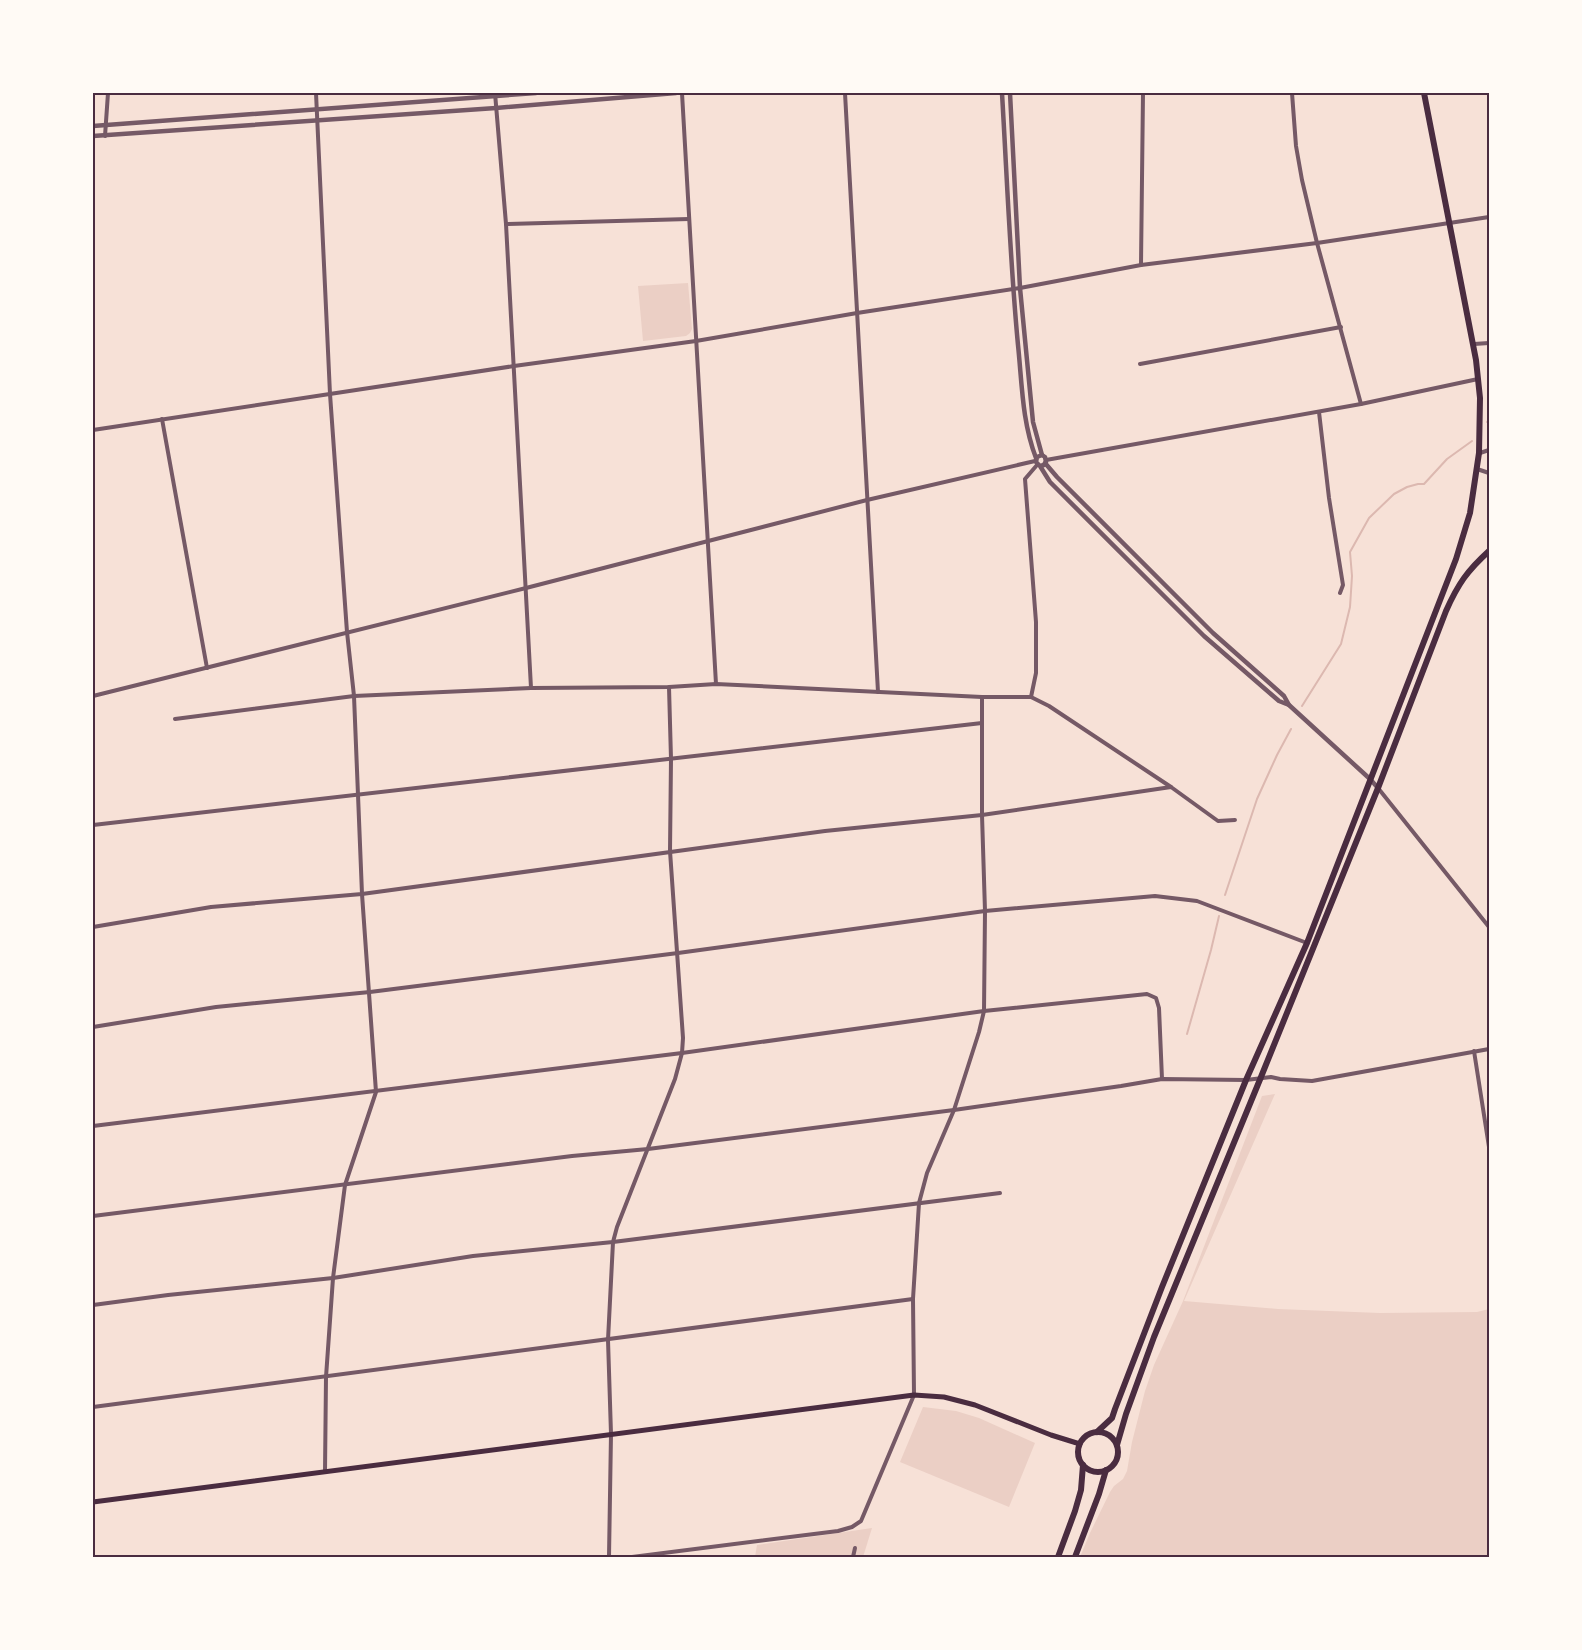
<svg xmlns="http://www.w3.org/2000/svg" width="1582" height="1650" viewBox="0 0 1582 1650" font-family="Spectral,serif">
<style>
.green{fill:#ebcfc5}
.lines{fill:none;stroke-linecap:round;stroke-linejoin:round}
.stream{stroke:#dcb8b0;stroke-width:2}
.minor{stroke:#755966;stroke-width:4}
.tertiary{stroke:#755966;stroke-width:4.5}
.secondary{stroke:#4a2c40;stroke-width:5}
.primary{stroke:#4a2c40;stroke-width:6}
.neatline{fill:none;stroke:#4a2c40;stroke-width:2}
</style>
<rect width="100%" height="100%" fill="#f7e1d7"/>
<g class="green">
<path d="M688,283L692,329L690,333L686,336L643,341L638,286Z"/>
<path d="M1275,1094L1184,1301L1278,1309L1380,1313L1477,1312L1489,1309V1557H1080L1090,1533L1110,1492L1114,1486L1123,1479L1127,1471L1132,1442L1145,1391L1154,1365L1183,1301L1262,1096Z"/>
<path d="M923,1407L956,1411L979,1418L1035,1443L1009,1507L900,1462Z"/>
<path d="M872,1528L863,1557H755L757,1545Z"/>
</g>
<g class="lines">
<g class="stream">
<path d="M1487,422L1489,420"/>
<path d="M1302,706L1341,644L1350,607L1352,576L1350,552L1369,518L1394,494L1407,487L1418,484H1424L1447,459L1472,441"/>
<path d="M1225,895L1257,799L1277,755L1291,729"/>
<path d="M1187,1034L1211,950L1219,916"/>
</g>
<g class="minor">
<path d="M316,93L330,394L347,632L354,696L362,894L376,1092L345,1185L333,1278L326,1377L325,1471"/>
<path d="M495,93L506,224L531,688"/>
<path d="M682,93L716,684"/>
<path d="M845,93L878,692"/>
<path d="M1292,93L1296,146L1302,180L1317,243L1361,404"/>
<path d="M105,136L108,93"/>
<path d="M506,224L689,219"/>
<path d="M1141,265L1143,93"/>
<path d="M1474,344L1489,343"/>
<path d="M1140,364L1341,327"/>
<path d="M1319,412L1329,498L1343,585L1340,593"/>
<path d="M162,419L207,668"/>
<path d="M93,430L514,366L696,341L857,313L1020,288L1141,265L1317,243L1489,217"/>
<path d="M1480,453L1489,450"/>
<path d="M1046,460L1361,404L1478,379"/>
<path d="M1477,469L1489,473"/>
<path d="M93,696L526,588L867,500L1035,461"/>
<path d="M1031,697L1036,673V622L1025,479L1037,465"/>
<path d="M175,719L354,696L531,688L669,687L716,684L982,697H1031L1049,706L1171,787"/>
<path d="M1378,788L1489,927"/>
<path d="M93,825L982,723"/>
<path d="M93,927L211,907L362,894L825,831L982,815L1171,787L1218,821L1235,820"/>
<path d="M93,1027L216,1007L370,992L678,953L985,911L1155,896L1197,901L1307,943"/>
<path d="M1474,1051L1489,1147"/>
<path d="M93,1126L682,1053L984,1011L1147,994L1156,998L1159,1008L1162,1079"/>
<path d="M93,1216L572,1156L648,1149L954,1110L1121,1086L1162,1079L1246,1080L1271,1077L1280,1079L1312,1081L1489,1049"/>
<path d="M93,1305L168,1295L333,1278L473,1256L613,1242L1000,1193"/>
<path d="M93,1407L913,1299"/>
<path d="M609,1557L611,1434L608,1340L613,1242L617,1227L675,1079L682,1053L683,1038L670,851L671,759L669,687"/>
<path d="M632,1557L838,1531L852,1527L861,1521L914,1395L913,1299L919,1203L927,1173L954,1110L979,1032L984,1011L985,911L982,815V697"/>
<path d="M853,1557L855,1548"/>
</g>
<g class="tertiary">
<path d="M1002,93C1007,177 1010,261 1018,345C1022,383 1022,422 1036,458"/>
<path d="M1010,93L1020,288L1033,422L1042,455"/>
<path d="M93,126L536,93"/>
<path d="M93,136L496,108L676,93"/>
<path d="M1045,463L1057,477L1213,633L1284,696L1289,705L1370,779L1378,788"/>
<path d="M1040,466L1044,465L1046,462L1045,457L1042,455L1037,457L1036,462L1040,466L1050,482L1204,636L1279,701L1289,705"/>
</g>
<path class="secondary" d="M93,1502L914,1395L944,1397L975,1405L1051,1435L1080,1444"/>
<g class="primary">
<path d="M1097,1432L1112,1418L1115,1409L1162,1287L1246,1080L1307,943L1456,559L1470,513L1479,453L1480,398L1476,360L1424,93"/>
<circle cx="1098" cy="1452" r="20"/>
<path d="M1117,1445L1126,1414L1154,1337L1261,1077L1378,788L1446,611C1458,584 1467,571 1489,551"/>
<path d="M1058,1557L1075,1511L1081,1490L1083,1465"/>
<path d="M1075,1557L1099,1494L1106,1470"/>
</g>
</g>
<rect width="1582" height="1650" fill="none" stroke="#fffaf5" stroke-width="189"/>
<rect x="94" y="94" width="1394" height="1462" class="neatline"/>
</svg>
